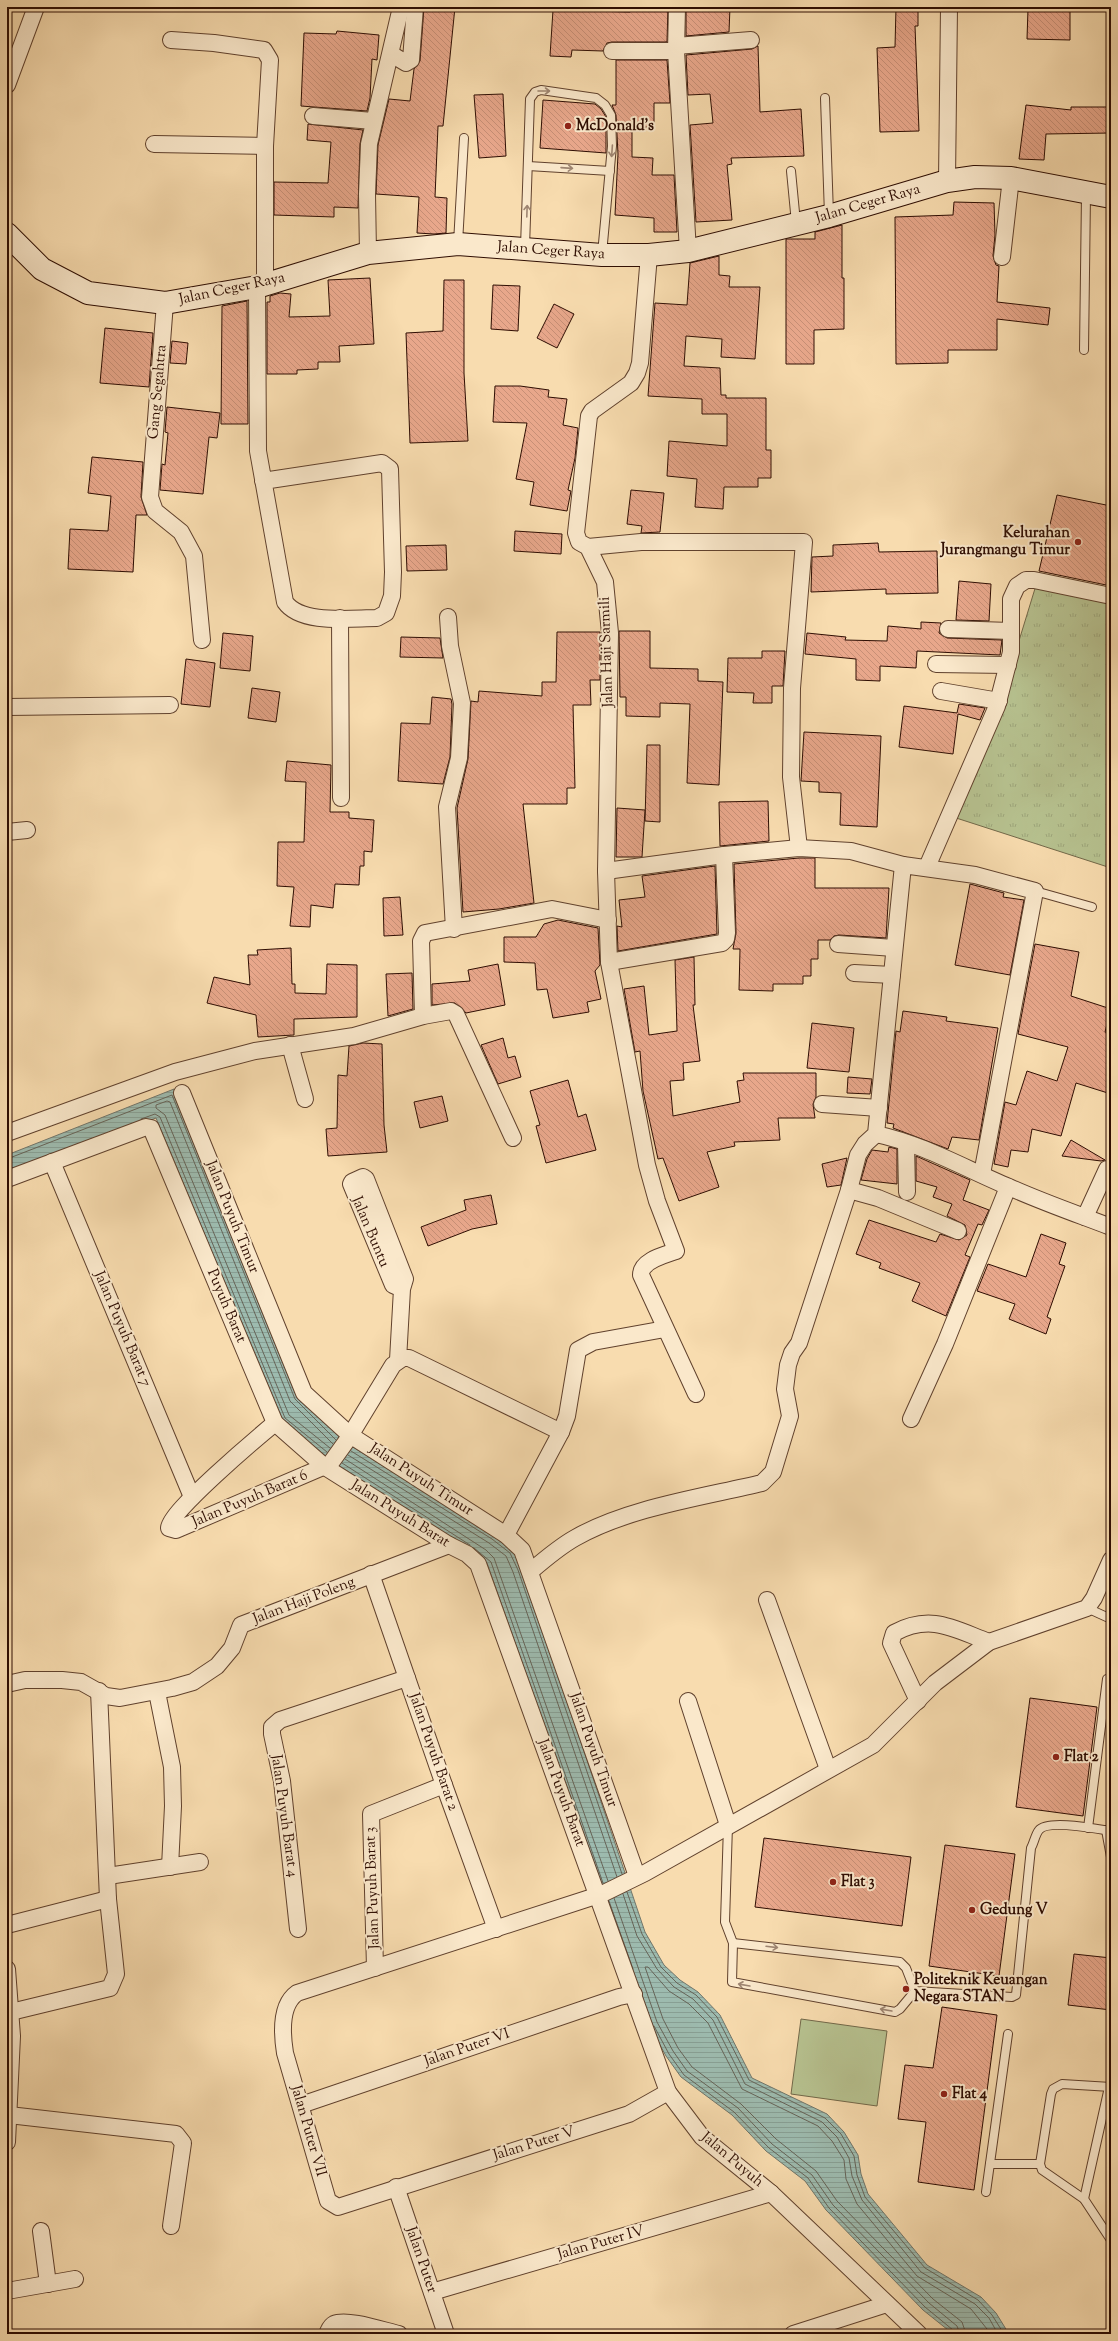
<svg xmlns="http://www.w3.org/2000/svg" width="1118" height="2341" viewBox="0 0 1118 2341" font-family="'Sorts Mill Goudy',serif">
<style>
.grass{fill:url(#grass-tufts);stroke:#726849}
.garden{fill:#b7c290;stroke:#726849}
.water{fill:url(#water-rules);stroke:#71756a}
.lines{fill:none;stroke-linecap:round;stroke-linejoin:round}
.shore{stroke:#666458;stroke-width:1}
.building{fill:url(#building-back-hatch);stroke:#2e0d02}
.service-casing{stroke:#60412d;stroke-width:10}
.minor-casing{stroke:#60412d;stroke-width:18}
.secondary-casing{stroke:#2e0d02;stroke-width:24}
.service{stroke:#fae8cb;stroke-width:8}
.minor{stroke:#fae8cb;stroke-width:16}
.secondary{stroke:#fae8cb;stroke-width:22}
.oneway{stroke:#9e8571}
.poi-dot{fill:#8f2418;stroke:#fae8cb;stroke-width:1.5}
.labels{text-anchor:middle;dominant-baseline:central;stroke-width:4;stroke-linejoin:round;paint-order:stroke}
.poi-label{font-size:15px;font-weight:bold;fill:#2e0d02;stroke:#fae8cb;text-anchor:start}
.street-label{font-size:15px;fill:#2e0d02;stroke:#fae8cb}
</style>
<defs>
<pattern id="grass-tufts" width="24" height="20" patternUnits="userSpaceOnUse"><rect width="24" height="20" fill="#b7c290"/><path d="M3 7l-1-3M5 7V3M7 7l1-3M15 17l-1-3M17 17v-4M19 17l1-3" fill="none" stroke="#9ea67b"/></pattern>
<pattern id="water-rules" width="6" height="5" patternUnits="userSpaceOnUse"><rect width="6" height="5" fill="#9dbbaf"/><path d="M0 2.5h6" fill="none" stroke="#88a095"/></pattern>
<pattern id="building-back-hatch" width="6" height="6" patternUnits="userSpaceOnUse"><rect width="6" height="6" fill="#e8a78b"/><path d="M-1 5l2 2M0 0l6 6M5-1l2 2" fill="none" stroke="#c78f76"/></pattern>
</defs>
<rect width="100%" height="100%" fill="#f8dcaf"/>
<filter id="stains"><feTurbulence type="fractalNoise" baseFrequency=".005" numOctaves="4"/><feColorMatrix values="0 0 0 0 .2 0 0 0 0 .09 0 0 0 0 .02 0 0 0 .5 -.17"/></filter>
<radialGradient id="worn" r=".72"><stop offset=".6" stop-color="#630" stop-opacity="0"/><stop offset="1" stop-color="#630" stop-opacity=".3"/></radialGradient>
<path class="grass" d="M1037,582L1111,599V868L950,816L999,706Z"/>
<path class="garden" d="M801,2019L887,2031L877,2106L791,2094Z"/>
<path class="water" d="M174,1089L298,1397L345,1442L494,1536L513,1551L522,1568L645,1932L664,1965L680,1980L698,1992L720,2015L752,2078L827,2114L844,2132L858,2155L861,2174L868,2194L927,2265L981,2297L996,2313L1009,2334H953L923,2310L826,2210L805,2181L766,2151L732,2115L681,2077L666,2056L649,2025L487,1563L481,1558L332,1461L282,1421L156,1118L7,1176V1155Z"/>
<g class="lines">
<g class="shore">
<path d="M141,1119L155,1114L160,1117L285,1418L327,1452"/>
<path d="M7,1159L172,1095L295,1399L336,1440"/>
<path d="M330,1448L289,1415L165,1115L156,1108V1105L167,1101L170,1102L290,1401L333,1444"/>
<path d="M351,1451L492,1539L510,1553L518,1570L622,1874"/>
<path d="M348,1455L489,1543L506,1556L513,1572L617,1877"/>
<path d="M345,1459L486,1550L494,1558L608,1881"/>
<path d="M342,1463L470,1545"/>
<path d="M474,1548L491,1562L603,1883"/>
<path d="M627,1892L642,1934L661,1967L677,1983L696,1995L717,2017L749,2080L825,2118L841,2134L854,2156L857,2175L865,2197L925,2268L978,2300L992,2315L1004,2334"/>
<path d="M623,1894L637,1936L657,1969L674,1987L693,1999L713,2020L745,2084L822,2122L837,2137L849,2158L852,2176L862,2200L921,2272L975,2304L989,2318L998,2334"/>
<path d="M614,1898L657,2022L673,2051L687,2071L738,2108L772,2144L812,2175L833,2205L929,2303L957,2326L960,2334"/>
<path d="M609,1901L633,1969"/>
<path d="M654,2026L669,2054L684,2075L734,2112L769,2148L808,2178L829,2208L925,2307L953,2330L955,2334"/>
<path d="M966,2334L962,2322L933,2299L837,2201L816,2171L776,2139L741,2104L692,2067L678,2048L663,2019L645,1967H648L669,1991L689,2004L708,2023L742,2089L818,2126L832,2141L844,2160L846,2179L857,2204L917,2276L971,2309L991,2334"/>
</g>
</g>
<g class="building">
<path d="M424,7H455L443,126H438L435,197L447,198L446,233L434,234L417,233L419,197L376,194L378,145L389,99L410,101L414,69L420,61Z"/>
<path d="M630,7H668L667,42H612L607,43L603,51L572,50L571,57L550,56L553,10L630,12Z"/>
<path d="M686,7H730L729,32L686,36Z"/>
<path d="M896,7H918V26H915L919,131L880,132L877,48L895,47Z"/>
<path d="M1028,9L1070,10V40L1027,39Z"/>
<path d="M337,31L379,35L377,60L372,59L370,98L367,111L301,106L304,33L336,34Z"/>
<path d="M758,46L760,112L801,109L804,156L731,158L732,164L727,165L732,220L696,222L690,125L713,123L710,94L688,95L686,55L752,49Z"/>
<path d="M616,60H667L670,103H654V127H632V157L653,158L652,175H674L677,232H654V218L615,215L618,154L616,115L612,105H616Z"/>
<path d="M503,94L506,156L479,158L474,95Z"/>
<path d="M543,100L595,104L601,109L606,117V153L540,148Z"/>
<path d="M1026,105L1071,110V107H1111V133L1046,134L1044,160L1019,159Z"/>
<path d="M308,124L363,130L360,144L358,208L334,207V217L274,215V182L328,183L331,142L307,140Z"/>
<path d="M954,202L994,203L995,235L993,256L996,265L999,266L997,302L1050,308L1048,325L997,319V350H948V363L896,364L895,217L953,215Z"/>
<path d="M842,225V278H844V329L814,330V364H786V239H815V232Z"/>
<path d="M719,256V275L730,276L729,287H760L755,359L721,357L722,339L686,336L684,366L720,368L721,395H726V398H766V450H771V478H758V487H724L723,509L695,507L697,479L667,476L669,441L727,446V414H702V399L648,396L655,303L687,305L690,263Z"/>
<path d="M370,278L374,344L339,346L340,362H318V369L297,370V374H267V302H270V296L280,293L291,294L289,317L330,316L328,280Z"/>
<path d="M444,280H464V373L468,441L410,443L406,333L443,331Z"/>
<path d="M493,285L520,286L518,331L491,329Z"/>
<path d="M247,301L248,424H221L222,306Z"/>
<path d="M554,304L574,314L557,348L537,338Z"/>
<path d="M105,328L153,333L149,387L100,383Z"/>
<path d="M172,341L188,343L186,364L170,363Z"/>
<path d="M495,386H520L549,390L548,397L567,399L563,425L578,428L575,458L568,490L571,491L567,511L530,505L534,482L516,479L527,423L493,422Z"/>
<path d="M167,407L220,413L217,438L209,437L203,494L160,490L162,464L165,465L168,433L165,432Z"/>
<path d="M92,457L143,462L141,497L147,515H136L133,572L68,569L70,529L108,531L111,496L88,493Z"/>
<path d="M631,490L664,493L660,532L641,533L642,526L627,524Z"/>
<path d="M1057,495L1111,506V586L1039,571Z"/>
<path d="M515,531L562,534L561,554L514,551Z"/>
<path d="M878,543L879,552L937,551L938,593L886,594V589L811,592L812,557L833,556V545Z"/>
<path d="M446,545L447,570L407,571L406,546Z"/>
<path d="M959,581L991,584L989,621L956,620Z"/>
<path d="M921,622L941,623L939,633L947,638L1002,640L1000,655L917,651L916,668L880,666V681L856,680V659L805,654L807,633L846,637L845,640L887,641L888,626L921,629Z"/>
<path d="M619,631H650V668L698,669V681L723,682L719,785L687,783L690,704L660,703V717L626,716V697H620Z"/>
<path d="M557,632H600V680H590L591,705H573L575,788H567V804H523L534,903L499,909L463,912L457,808L468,759L471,701L478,702L479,691L542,696V682H556Z"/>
<path d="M223,633L253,636L250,671L220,668Z"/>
<path d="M401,637L440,638L443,658L400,657Z"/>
<path d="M762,651H785L783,686H772V703H753L754,693L727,692L728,658H762Z"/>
<path d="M186,659L215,663L210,707L181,704Z"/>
<path d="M252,688L280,692L276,722L248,718Z"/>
<path d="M432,697L451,699L452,704L450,757L443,784L398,781L401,723L430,724Z"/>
<path d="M959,704L985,708L980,720L958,714L953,754L899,747L904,706L957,713Z"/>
<path d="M804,732L881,736L877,827L840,825L841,793L819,792V782L801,781Z"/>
<path d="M647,745H660V822L645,821Z"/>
<path d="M287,761L331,765L330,812H349V818L374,820L372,852L364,851V866H360L359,885L335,884L333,908L311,905L310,927L290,926L294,887L277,886L278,842H304L306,782L285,781Z"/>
<path d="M768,801L769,841L720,846L719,802Z"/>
<path d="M617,808L645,810L642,857H616Z"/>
<path d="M799,858H815V888H889L886,938L839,935L834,936L830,940H818V959H811V976H803V984H773V991L739,990L740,949H733L736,933L734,864Z"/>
<path d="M715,866L717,934L618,951L617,926L622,927L619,900L645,897L642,876Z"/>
<path d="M970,884L1004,893L1003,897L1024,900L1010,975L955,965Z"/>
<path d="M400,897L403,935L384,936L383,898Z"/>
<path d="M558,920L598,928L600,965L595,971L601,999L587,1002L589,1012L553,1018L547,989L537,990L535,963L504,962V937H536L544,924Z"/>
<path d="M1035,944L1079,952L1071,996L1111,1009L1105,1032L1111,1034V1094L1076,1083L1061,1136L1032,1129L1028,1152L1011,1150L1008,1167L994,1164L1005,1102L1016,1105L1027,1071L1057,1081L1068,1047L1018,1034Z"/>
<path d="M291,948L292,984H295V993L326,994L327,964L357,965V1017L294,1019V1035L258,1037L256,1015L207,1003L214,977L250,985L248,955H258L257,950Z"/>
<path d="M694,957L695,1005H693L700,1061L683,1063L684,1080L670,1081L673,1116L740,1102L737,1081L744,1080L743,1073H816V1097L813,1104L815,1118H778L780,1140L734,1142L735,1146L707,1152L719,1187L679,1201L663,1158L658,1159L643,1091L640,1051L635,1052L624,989L644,986L649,1035L677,1031L675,960Z"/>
<path d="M498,964L505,1005L466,1013L455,1003L432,1005V984L470,981L468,970Z"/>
<path d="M412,973L413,1009L388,1016L386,974Z"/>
<path d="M903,1011L947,1017L946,1021L998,1028L979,1140L952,1137L948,1149L893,1128L894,1124L887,1123L896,1031L900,1032Z"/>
<path d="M812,1023L854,1028L849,1072L807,1068Z"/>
<path d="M503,1038L508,1058L515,1056L521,1077L498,1084L481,1045Z"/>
<path d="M363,1043L382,1044L384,1125L387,1152L328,1156L326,1129L337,1128L338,1075L347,1076L349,1046Z"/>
<path d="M848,1077L872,1079L870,1094L847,1093Z"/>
<path d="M568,1080L578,1117L586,1114L596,1150L546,1163L536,1126L540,1125L530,1091Z"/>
<path d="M442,1096L448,1121L420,1128L414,1102Z"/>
<path d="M1071,1140L1105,1160L1101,1161L1062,1156Z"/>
<path d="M889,1147L897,1149V1184L861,1180L867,1159L872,1150L888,1152Z"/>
<path d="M916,1156L970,1180L963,1200L989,1210L982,1225L978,1224L965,1255L970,1257L946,1316L912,1301L920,1283L879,1268L881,1263L856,1254L869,1220L936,1242L940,1234L959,1240L967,1235L965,1225L947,1216L952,1204L933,1197L937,1187L916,1181Z"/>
<path d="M847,1158L841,1185L827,1187L822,1164Z"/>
<path d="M491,1195L497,1224L472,1229L428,1246L421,1227L466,1210L464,1200Z"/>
<path d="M1041,1234L1066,1243L1059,1264L1065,1266L1047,1317L1051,1319L1046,1334L1009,1319L1015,1304L977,1291L988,1264L1026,1277Z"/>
<path d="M1030,1698L1097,1707L1083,1816L1016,1807Z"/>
<path d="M764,1838L911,1857L902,1926L755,1907Z"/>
<path d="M945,1845L1015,1854L999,1976L929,1966Z"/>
<path d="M1074,1954L1111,1958V2010L1068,2005Z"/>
<path d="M942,2007L997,2015L974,2190L918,2182L926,2122L898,2119L905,2065L933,2068Z"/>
</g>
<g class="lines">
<g class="service-casing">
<g id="service">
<path d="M825,98L829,215"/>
<path d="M528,166L610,171"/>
<path d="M791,171L796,223"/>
<path d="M458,243L464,138"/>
<path d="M525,247L530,99L535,92L541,90L596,98L605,105L611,115L612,146L602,254"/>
<path d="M1084,350L1086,194"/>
<path d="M1035,891L1092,907"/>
<path d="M1087,1608L1111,1619"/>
<path d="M728,1825L725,1922L733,1943L732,1982L895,2012L900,2009L915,1991"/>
<path d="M1088,1828L1107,1679"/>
<path d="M1106,1830L1111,1857"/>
<path d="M733,1943L900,1962L906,1968L915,1991"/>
<path d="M915,1991L1012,1997L1016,1995L1031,1848C1034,1843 1035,1835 1039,1830C1048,1819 1097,1829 1111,1831"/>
<path d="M1109,2087L1084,2199L1111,2240"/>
<path d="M990,2164H1040"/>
<path d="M986,2192L1008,2034"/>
<path d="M1084,2199L1042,2170L1040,2164L1051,2094L1053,2089L1062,2084L1111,2087"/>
</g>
</g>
<g class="minor-casing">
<g id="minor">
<path d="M677,7L676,51L688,251"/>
<path d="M171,40L214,43L264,50L270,60L265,146V284"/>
<path d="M676,46L751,40"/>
<path d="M612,51H676"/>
<path d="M391,54L406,63L411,60L415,7"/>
<path d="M7,85L36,7"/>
<path d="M313,116L373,121"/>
<path d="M154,144L265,146"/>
<path d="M947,181L949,7"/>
<path d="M368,253L367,194L369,144L401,7"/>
<path d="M649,255L640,363L637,373L631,383L592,411L589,416L576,533L579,542L588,547L605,582L610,633L606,871L609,962L647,1165L657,1201L676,1251C665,1255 641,1260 641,1275L696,1394"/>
<path d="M1002,257L1011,178"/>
<path d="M257,287L258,451L285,602C301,625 351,618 377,618L386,613L392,596L393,572L390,469L382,463L263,481"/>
<path d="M165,303L150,497L155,511L181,532L194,556L202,640"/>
<path d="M588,547L641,542H804L792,688L791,777L799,848"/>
<path d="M448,617L450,646L462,703L459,758L447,807L454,929"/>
<path d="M340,618L341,798"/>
<path d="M948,629L1011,631"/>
<path d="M936,664L1008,665"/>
<path d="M941,691L999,701"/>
<path d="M7,707L170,705"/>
<path d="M7,832L27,830"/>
<path d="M927,867L997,706L1011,652V599L1017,586L1026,580H1034L1111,596"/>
<path d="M606,871L724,855L799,848L851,851L903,865"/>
<path d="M838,944L894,948"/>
<path d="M609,962L722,943L726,939L727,933L724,855"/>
<path d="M854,973L892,975"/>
<path d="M423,1016L421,941L425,933L552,909L608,920"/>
<path d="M290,1045L305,1099"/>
<path d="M182,1093L304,1393L350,1435L506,1535L522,1550L637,1876"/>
<path d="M822,1104L879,1108"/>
<path d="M7,1133L175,1072L255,1051L354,1036L423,1016L451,1011L456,1014L513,1138"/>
<path d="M876,1134C923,1144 966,1169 1009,1187C1042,1202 1077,1214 1111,1227"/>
<path d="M906,1143L907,1192"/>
<path d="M52,1162L192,1497"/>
<path d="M7,1179L146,1127L151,1128L275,1423L325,1467L449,1545L467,1554L478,1564L668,2092L702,2137L771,2193L919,2334"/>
<path d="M849,1190L878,1198L958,1231"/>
<path d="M1085,1217L1107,1169"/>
<path d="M398,1360L402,1289L405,1279L366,1179L363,1177L352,1182L351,1184L393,1285L402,1289"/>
<path d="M911,1419L945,1344L1008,1187"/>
<path d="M275,1423C258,1437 168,1513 169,1528L176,1530L330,1464L348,1439L393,1365L403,1358H409L561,1432L506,1535"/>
<path d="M561,1432L567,1416L578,1350L593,1342L665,1329"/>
<path d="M531,1571C545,1559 559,1547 575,1538C627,1508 703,1497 762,1483L773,1472L790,1416L785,1389L788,1365L792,1353L799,1343L849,1190L858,1155L865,1144L876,1134L903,865L975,875L1035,891L982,1174"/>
<path d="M371,1574L444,1785L496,1929"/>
<path d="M767,1600L828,1769"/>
<path d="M7,1684L25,1680H62L81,1682L106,1696L120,1698L172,1688L193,1682L217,1666L232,1648L241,1625L449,1545"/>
<path d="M157,1692L172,1767L173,1806L170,1867"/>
<path d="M688,1701L728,1825"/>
<path d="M918,1701L891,1643L894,1633C931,1613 954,1629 989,1642"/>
<path d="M108,1876L200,1862"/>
<path d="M7,1925L108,1899"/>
<path d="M298,1929L282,1781L272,1734V1727L280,1720L407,1678"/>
<path d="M375,1968L371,1814L444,1785"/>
<path d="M7,1969L12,2036L7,2142"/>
<path d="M11,2012L110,1988L116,1974L108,1899L99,1691"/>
<path d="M668,2092L629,2114L338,2207L328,2201L285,2053C282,2034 280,2005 297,1993L602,1894L645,1873L873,1745L935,1683L989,1642L1087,1608L1094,1598L1111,1560"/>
<path d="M301,2105L619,1997L634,1994"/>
<path d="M9,2115L176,2134L183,2143L171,2226"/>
<path d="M396,2187L446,2334"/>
<path d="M41,2231L48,2284"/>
<path d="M7,2291L75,2279"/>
<path d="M432,2292L771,2193"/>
<path d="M327,2334C329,2330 330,2326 334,2324C347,2318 385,2331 399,2334"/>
<path d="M793,2334L887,2304"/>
</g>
</g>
<g class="secondary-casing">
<path id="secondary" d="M7,234L42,269L88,293L165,303L257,287L368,253L458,244L602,255H649L688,251L829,216L947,181L975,177L1011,178L1111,197"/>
</g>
<use href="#service" class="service"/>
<use href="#minor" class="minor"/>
<use href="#secondary" class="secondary"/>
</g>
<defs><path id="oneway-shaft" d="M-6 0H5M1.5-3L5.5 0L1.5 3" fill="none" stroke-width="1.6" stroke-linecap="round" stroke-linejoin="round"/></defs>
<g class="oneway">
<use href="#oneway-shaft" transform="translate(544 91)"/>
<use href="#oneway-shaft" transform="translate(612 151) rotate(94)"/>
<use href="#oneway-shaft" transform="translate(567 168) rotate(4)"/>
<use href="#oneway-shaft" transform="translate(527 211) rotate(-88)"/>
<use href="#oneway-shaft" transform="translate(772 1947) rotate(7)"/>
<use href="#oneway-shaft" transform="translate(744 1985) rotate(-170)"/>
<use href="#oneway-shaft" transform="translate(886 2010) rotate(-170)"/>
</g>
<g class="poi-dot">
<circle cx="568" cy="126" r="4"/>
<circle cx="1078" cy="542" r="4"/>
<circle cx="1056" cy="1757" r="4"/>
<circle cx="833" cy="1882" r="4"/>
<circle cx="972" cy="1910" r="4"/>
<circle cx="906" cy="1989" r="4"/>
<circle cx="944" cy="2094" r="4"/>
</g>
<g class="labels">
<g class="poi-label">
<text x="576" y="126">McDonald's</text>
<text x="1070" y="533" text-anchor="end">Kelurahan<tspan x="1070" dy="17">Jurangmangu Timur</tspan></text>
<text x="1064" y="1757">Flat 2</text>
<text x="841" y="1882">Flat 3</text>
<text x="980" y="1910">Gedung V</text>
<text x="914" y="1980">Politeknik Keuangan<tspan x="914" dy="17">Negara STAN</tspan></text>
<text x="952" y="2094">Flat 4</text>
</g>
<g class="street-label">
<text transform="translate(868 204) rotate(-16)">Jalan Ceger Raya</text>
<text transform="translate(551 251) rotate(4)">Jalan Ceger Raya</text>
<text transform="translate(232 289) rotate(-12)">Jalan Ceger Raya</text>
<text transform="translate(158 392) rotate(-85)">Gang Segahtra</text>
<text transform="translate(607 652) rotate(-92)">Jalan Haji Sarmili</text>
<text transform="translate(232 1217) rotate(68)">Jalan Puyuh Timur</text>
<text transform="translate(370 1232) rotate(67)">Jalan Buntu</text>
<text transform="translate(226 1306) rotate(67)">Puyuh Barat</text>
<text transform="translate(122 1329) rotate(67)">Jalan Puyuh Barat 7</text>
<text transform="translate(421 1480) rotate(33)">Jalan Puyuh Timur</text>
<text transform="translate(250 1499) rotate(-23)">Jalan Puyuh Barat 6</text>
<text transform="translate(400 1514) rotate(32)">Jalan Puyuh Barat</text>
<text transform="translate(304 1601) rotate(-21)">Jalan Haji Poleng</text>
<text transform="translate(593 1750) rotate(71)">Jalan Puyuh Timur</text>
<text transform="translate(433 1752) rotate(71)">Jalan Puyuh Barat 2</text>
<text transform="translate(561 1793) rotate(70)">Jalan Puyuh Barat</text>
<text transform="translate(284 1816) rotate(82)">Jalan Puyuh Barat 4</text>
<text transform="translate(373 1888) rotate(-92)">Jalan Puyuh Barat 3</text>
<text transform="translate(467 2048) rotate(-19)">Jalan Puter VI</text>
<text transform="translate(308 2131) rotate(74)">Jalan Puter VII</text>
<text transform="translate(534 2144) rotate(-17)">Jalan Puter V</text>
<text transform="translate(732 2160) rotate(40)">Jalan Puyuh</text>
<text transform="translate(601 2243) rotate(-16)">Jalan Puter IV</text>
<text transform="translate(421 2260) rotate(71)">Jalan Puter</text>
</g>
</g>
<rect width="1118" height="2341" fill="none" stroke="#f8dcaf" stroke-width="24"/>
<rect x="8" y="8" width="1102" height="2325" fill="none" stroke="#2e0d02" stroke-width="2"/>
<rect x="12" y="12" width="1094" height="2317" fill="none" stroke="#2e0d02"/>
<rect width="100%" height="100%" filter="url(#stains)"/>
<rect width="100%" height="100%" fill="url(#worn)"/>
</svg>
